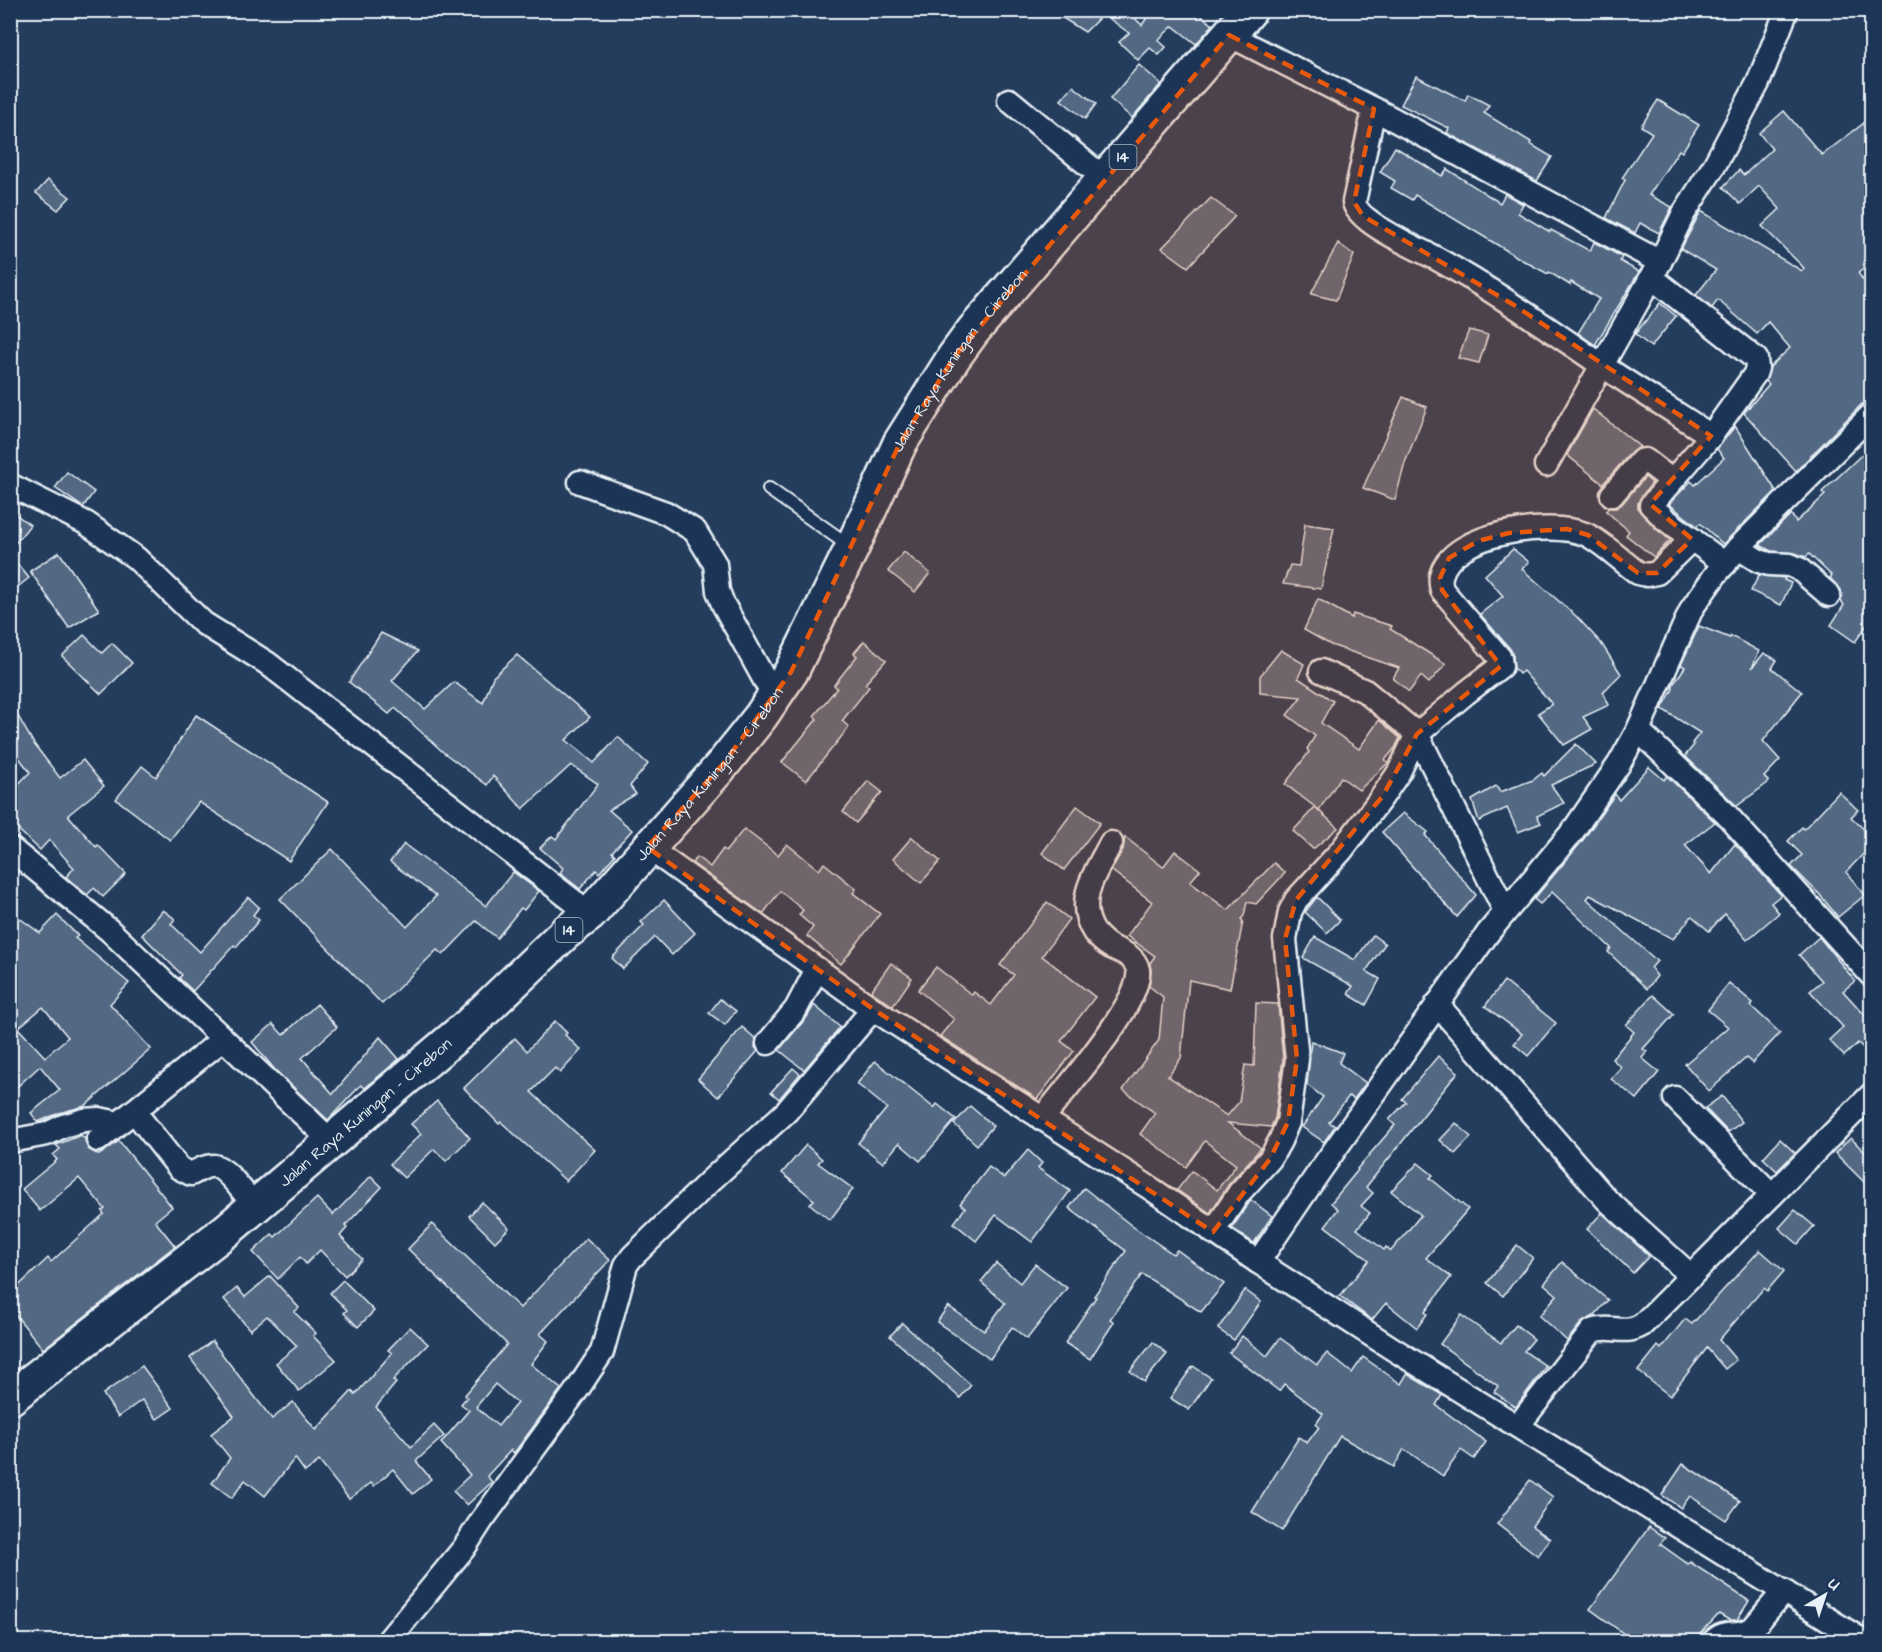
<svg xmlns="http://www.w3.org/2000/svg" width="1882" height="1652" viewBox="0 0 1882 1652" font-family="'Architects Daughter',sans-serif">
<style>
.building{fill:#536782;stroke:#e8f1f8;stroke-width:1.5;fill-rule:evenodd}
.lines{fill:none;stroke-linecap:round;stroke-linejoin:round}
.lane-casing{stroke:#e8f1f8;stroke-width:16}
.street-casing{stroke:#e8f1f8;stroke-width:27}
.highway-casing{stroke:#e8f1f8;stroke-width:38}
.lane{stroke:#1d3557;stroke-width:12}
.street{stroke:#1d3557;stroke-width:22}
.highway{stroke:#1d3557;stroke-width:33}
.marked{fill:#e8590c;fill-opacity:0.2;stroke:#e8590c;stroke-width:4.5;stroke-dasharray:12 8;stroke-linejoin:round}
.labels{text-anchor:middle;dominant-baseline:central;stroke-width:4.5;stroke-linejoin:round;paint-order:stroke}
.shield{fill:#1d3557;stroke:#abb9c8;stroke-width:1.5}
.shield-label{font-size:15px;font-weight:bold;fill:#e8f1f8}
.street-label{font-size:16px;fill:#e8f1f8;stroke:#1d3557}
</style>
<rect width="100%" height="100%" fill="#253d5d"/>
<filter id="ink" filterUnits="userSpaceOnUse"><feTurbulence type="fractalNoise" baseFrequency=".0167" numOctaves="2"/><feDisplacementMap in="SourceGraphic" scale="12" xChannelSelector="R" yChannelSelector="G"/><feConvolveMatrix kernelMatrix="1 2 1 2 8 2 1 2 1" color-interpolation-filters="sRGB"/></filter>
<g filter="url(#ink)">
<g class="building">
<path d="M1050,10H1126L1142,25L1152,10H1194L1213,25L1196,44L1173,26L1158,40L1166,47L1159,55L1150,48L1138,60L1119,42L1129,33L1103,14L1085,32Z"/>
<path d="M1139,65L1161,84L1132,118L1110,99Z"/>
<path d="M1416,76L1465,101L1468,94L1489,105L1484,113L1531,142L1530,144L1552,157L1537,181L1447,133L1449,128L1401,105Z"/>
<path d="M1073,86L1096,104L1085,119L1061,100Z"/>
<path d="M1658,100L1699,125L1682,152L1679,150L1649,195L1672,207L1659,233L1640,223L1635,233L1606,218L1625,180L1622,178L1652,133L1641,126Z"/>
<path d="M1784,111L1822,155L1872,117V263L1858,273L1872,292V401L1862,404L1796,471L1744,413L1769,384L1766,381L1770,367L1790,348L1768,322L1757,334L1718,300L1712,308L1696,295L1716,270L1681,249L1701,211L1802,271L1804,268L1762,226L1780,209L1759,186L1740,204L1723,187L1739,170L1744,175L1772,149L1759,133Z"/>
<path d="M1395,147L1442,176L1447,169L1500,203L1505,194L1523,204L1518,213L1550,232L1551,230L1590,251L1594,242L1622,257L1620,261L1639,272L1595,345L1578,333L1599,299L1571,282L1570,285L1549,272L1548,274L1524,261L1415,195L1412,200L1391,188L1395,181L1380,172Z"/>
<path d="M48,180L70,197L58,210L36,193Z"/>
<path d="M1211,198L1235,216L1188,267L1162,248Z"/>
<path d="M1338,243L1354,255L1336,300L1311,294Z"/>
<path d="M1660,303L1676,316L1651,347L1635,334Z"/>
<path d="M1469,330L1488,335L1479,363L1458,358Z"/>
<path d="M1403,397L1427,407L1405,463L1395,500L1363,488Z"/>
<path d="M1593,409L1640,447L1631,452L1603,484L1567,455Z"/>
<path d="M1735,426L1776,491L1723,544L1700,523L1697,526L1669,504L1691,481L1695,485L1724,458L1717,449Z"/>
<path d="M1872,445V618L1855,642L1831,625L1844,605L1841,601V590L1830,578L1832,576L1809,554L1806,557L1795,553L1771,551L1760,545L1791,514L1796,522L1825,495L1822,492Z"/>
<path d="M67,472L94,492L83,507L55,488Z"/>
<path d="M1645,477L1652,483L1641,497L1638,503V509L1656,529L1670,540L1654,557L1626,535L1629,531L1606,511L1608,508H1616L1622,504Z"/>
<path d="M10,510L30,525L10,550Z"/>
<path d="M1305,524L1334,528L1321,589L1283,584L1290,565L1299,566Z"/>
<path d="M1513,549L1529,562L1522,569L1577,617L1601,643L1621,674L1603,692L1609,705L1583,717L1592,729L1564,745L1538,713L1552,704L1523,671L1519,674L1514,668L1513,656L1511,650L1480,614L1503,596L1485,575Z"/>
<path d="M59,552L99,610L69,628L30,571Z"/>
<path d="M904,552L930,573L915,592L888,571Z"/>
<path d="M10,555L29,578L10,593Z"/>
<path d="M1759,575L1785,578L1784,580L1791,583L1781,605L1751,591Z"/>
<path d="M1318,599L1352,618L1353,614L1392,626L1390,629L1446,664L1429,683L1421,676L1409,692L1393,678L1399,668L1331,645L1304,630Z"/>
<path d="M1699,626L1730,638L1731,636L1759,651L1752,668L1764,653L1777,660L1772,668L1802,692L1763,741L1780,760L1764,777L1769,782L1737,806L1685,756L1694,745L1692,743L1700,733L1662,709L1673,689L1672,688L1674,683L1685,667L1681,665Z"/>
<path d="M381,633L418,651L392,681L425,709L454,682L483,703L493,677L517,655L590,717L566,740L594,763L618,737L648,764L630,786L636,794L609,810L632,830L612,852L615,855L599,873L596,870L580,889L560,873L563,868L540,848L552,836L556,839L598,784L571,765L523,809L493,776L487,785L443,752L395,708L389,714L349,682Z"/>
<path d="M84,635L102,653L112,643L132,663L101,694L62,656Z"/>
<path d="M864,641L886,660L865,684L869,687L842,721L849,727L806,781L782,762L817,719L814,716L837,688L834,685L857,656L854,653Z"/>
<path d="M1281,650L1304,664L1298,678L1333,701L1321,723L1359,749L1379,720L1400,738L1395,748L1385,760L1388,763L1359,790L1341,777L1319,810L1285,784L1309,752L1307,749L1315,736L1287,715L1301,697L1260,693V676Z"/>
<path d="M10,702L34,744L60,778L83,760L104,786L68,815L96,847L98,845L126,874L103,897L94,888L87,895L66,877L74,868L49,840L40,850L10,822V793L30,772L10,746Z"/>
<path d="M196,715L328,802L289,861L199,802L170,840L116,799L142,766L156,777Z"/>
<path d="M1576,744L1596,764L1551,785L1564,803L1537,816L1541,823L1518,832L1507,808L1479,821L1472,800L1496,786L1500,792L1533,780L1542,773L1544,776Z"/>
<path d="M1649,767L1664,780L1667,776L1715,822L1685,845L1711,874L1735,844L1781,895L1771,903L1779,913L1747,940L1725,914L1709,931L1692,916L1673,939L1590,895L1587,899L1657,961L1651,968L1657,976L1647,989L1608,952L1611,948L1552,892L1540,904L1534,899L1583,840L1615,794L1619,800Z"/>
<path d="M868,781L882,792L856,823L843,812Z"/>
<path d="M1839,792L1858,810L1851,817L1872,837V845L1846,872L1865,895L1838,917L1820,895L1791,866L1802,855L1788,841L1802,827L1804,829Z"/>
<path d="M1077,806L1100,823L1064,870L1042,853Z"/>
<path d="M1315,807L1338,828L1313,849L1293,831Z"/>
<path d="M1403,813L1428,832L1425,835L1476,895L1457,917L1382,832Z"/>
<path d="M744,829L778,855L787,844L819,870L824,863L856,889L853,893L880,914L841,964L807,936L813,927L799,915L803,910L780,891L763,914L692,863L697,857L710,867L723,849L726,851Z"/>
<path d="M912,837L940,861L921,883L893,859Z"/>
<path d="M1125,837L1163,867L1175,851L1200,870L1190,882L1228,910L1274,863L1285,873L1256,904L1247,902L1244,916L1241,919L1243,921L1230,989L1189,980L1181,1058L1168,1076L1227,1116L1239,1102L1245,1065L1254,1066L1256,1003L1278,1004L1283,1059L1275,1118L1271,1127L1228,1123L1261,1148L1229,1184L1210,1213L1177,1190L1192,1171L1217,1190L1236,1165L1205,1141L1186,1167L1140,1134L1155,1113L1123,1090L1159,1040L1163,997L1149,986L1151,971L1150,963L1155,956L1127,936L1152,902L1111,870L1123,850Z"/>
<path d="M404,844L486,906L513,872L539,891L524,910L521,908L497,938L476,921L443,955L437,950L382,1004L280,899L332,849L407,927L436,896L390,862Z"/>
<path d="M248,897L259,907L253,915L259,920L236,947L234,945L193,991L179,978L182,975L142,935L163,910L175,919L171,924L200,952Z"/>
<path d="M1317,897L1340,920L1327,933L1305,912Z"/>
<path d="M664,900L695,933L672,955L655,937L623,969L612,958L644,925L641,922Z"/>
<path d="M1047,902L1069,919L1042,956L1095,997L1061,1041L1074,1051L1037,1099L940,1036L954,1019L918,990L936,967L972,995L974,992L991,1005L1014,975L1000,965Z"/>
<path d="M10,911L40,933L57,915L78,936L75,938L129,983L110,1004L151,1049L85,1106L59,1113L38,1122L31,1113L60,1090L40,1066L10,1093ZM43,1007L68,1037L45,1057L18,1028Z"/>
<path d="M1373,935L1385,944L1366,971L1380,979L1366,1005L1348,994L1353,986L1303,958L1315,937L1355,960Z"/>
<path d="M1819,937L1855,981L1843,991L1872,1023V1056L1858,1043L1844,1056L1829,1040L1843,1027L1810,991L1822,981L1799,955Z"/>
<path d="M891,963L912,978L893,1006L871,991Z"/>
<path d="M1504,981L1556,1023L1528,1056L1514,1044L1522,1034L1485,1006Z"/>
<path d="M1729,983L1753,1003L1751,1006L1780,1033L1752,1063L1746,1058L1709,1091L1685,1064L1728,1027L1708,1010Z"/>
<path d="M1653,995L1674,1014L1643,1049L1647,1052L1642,1058L1659,1072L1637,1099L1611,1079L1621,1067L1612,1059L1634,1032L1626,1025Z"/>
<path d="M720,999L736,1011L725,1025L709,1013Z"/>
<path d="M317,1004L337,1027L302,1058L333,1094L380,1037L399,1059L365,1088L361,1085L328,1120L275,1070L252,1042L273,1024L283,1035Z"/>
<path d="M814,1005L840,1027L804,1070L779,1050L807,1017Z"/>
<path d="M555,1021L567,1033L565,1035L581,1050L560,1073L555,1068L531,1092L595,1150L566,1181L501,1122L499,1124L464,1088L515,1038L527,1051Z"/>
<path d="M742,1027L756,1039L755,1047L758,1051L718,1097L698,1079Z"/>
<path d="M1311,1041L1343,1053L1339,1063L1366,1083L1354,1099L1349,1096L1329,1122L1335,1126L1324,1142L1302,1127L1323,1097L1307,1085Z"/>
<path d="M1438,1056L1458,1072L1366,1187L1373,1193L1361,1206L1370,1213L1357,1229L1384,1250L1386,1247L1391,1251L1421,1215L1391,1191L1418,1163L1433,1175L1430,1178L1468,1209L1426,1258L1451,1277L1425,1312L1427,1314L1417,1328L1386,1303L1372,1320L1340,1296L1369,1260L1325,1226L1338,1209L1331,1203L1358,1170L1357,1169L1395,1125L1389,1120L1406,1102L1402,1099Z"/>
<path d="M875,1061L934,1108L937,1104L956,1119L920,1161L899,1143L883,1163L858,1143L887,1108L857,1084Z"/>
<path d="M793,1068L800,1074L779,1099L771,1092Z"/>
<path d="M1722,1096L1742,1122L1728,1132L1705,1108Z"/>
<path d="M437,1101L470,1138L446,1161L434,1149L404,1178L390,1164L421,1134L411,1124Z"/>
<path d="M970,1106L993,1126L977,1145L954,1124Z"/>
<path d="M1456,1123L1471,1137L1455,1154L1440,1140Z"/>
<path d="M81,1135L85,1139L88,1149L99,1155L119,1141L172,1207L155,1221L175,1246L43,1349L10,1308V1294L48,1258L51,1262L104,1214L102,1211L105,1209L79,1178L40,1211L22,1189L57,1160L53,1155L60,1149L56,1145Z"/>
<path d="M1851,1138L1872,1160V1190L1835,1153Z"/>
<path d="M1780,1139L1795,1153L1777,1171L1763,1158Z"/>
<path d="M806,1145L822,1159L818,1163L853,1189L830,1220L810,1204L814,1200L782,1173Z"/>
<path d="M1028,1150L1042,1163L1038,1168L1070,1191L1032,1242L996,1215L976,1241L954,1223L965,1208L960,1204L989,1167L1004,1178Z"/>
<path d="M371,1176L382,1187L345,1226L347,1228L340,1236L362,1259L345,1276L320,1250L306,1264L300,1257L278,1279L253,1252L272,1234L275,1237L317,1198L333,1215Z"/>
<path d="M1084,1188L1132,1226L1173,1254L1177,1250L1224,1284L1201,1312L1142,1274L1110,1319L1114,1322L1090,1359L1065,1343L1096,1297L1094,1296L1126,1251L1069,1208Z"/>
<path d="M1251,1200L1272,1216L1254,1243L1232,1228Z"/>
<path d="M482,1202L509,1228L495,1242L469,1216Z"/>
<path d="M1795,1210L1814,1226L1798,1244L1779,1228Z"/>
<path d="M1602,1213L1649,1256L1633,1273L1587,1229Z"/>
<path d="M432,1224L520,1308L586,1238L610,1260L540,1334L548,1341L531,1364L561,1389L514,1453L511,1450L487,1476L492,1482L467,1505L453,1491L470,1475L441,1443L469,1410L461,1404L467,1397L465,1395L507,1344L408,1249ZM495,1384L517,1403L498,1426L476,1407Z"/>
<path d="M1517,1245L1533,1258L1503,1296L1487,1283Z"/>
<path d="M1760,1250L1784,1271L1767,1291L1764,1288L1719,1340L1736,1360L1725,1369L1707,1348L1670,1396L1638,1371L1658,1346L1661,1349L1685,1319L1692,1324Z"/>
<path d="M1562,1262L1608,1300L1594,1316L1581,1323L1567,1341L1539,1316L1557,1295L1544,1284Z"/>
<path d="M996,1263L1020,1283L1035,1264L1067,1288L1027,1339L1012,1327L990,1359L937,1322L948,1306L984,1331L1005,1303L981,1282Z"/>
<path d="M270,1276L299,1308L294,1312L316,1333L313,1336L336,1360L299,1391L276,1363L297,1346L267,1316L250,1330L224,1299L237,1288L245,1297Z"/>
<path d="M343,1280L374,1311L358,1327L344,1313L347,1310L330,1293Z"/>
<path d="M1245,1290L1261,1302L1234,1340L1218,1329Z"/>
<path d="M1461,1315L1501,1343L1516,1325L1534,1339L1524,1351L1546,1366L1516,1407L1494,1392L1498,1386L1440,1344Z"/>
<path d="M902,1323L971,1385L960,1398L890,1336Z"/>
<path d="M410,1327L428,1344L393,1380L396,1383L376,1407L411,1447L434,1425L444,1436L416,1461L431,1479L413,1494L393,1469L374,1486L371,1483L349,1499L319,1461L305,1472L295,1458L265,1496L245,1480L232,1498L212,1483L230,1458L211,1434L234,1416L190,1358L212,1341L272,1419L293,1402L316,1430L352,1391L355,1395L392,1353L388,1350Z"/>
<path d="M1242,1336L1267,1356L1280,1338L1317,1365L1327,1353L1352,1373L1363,1357L1401,1384L1407,1374L1442,1395L1436,1405L1486,1442L1474,1459L1461,1450L1443,1476L1404,1449L1394,1467L1340,1436L1282,1531L1252,1512L1299,1437L1307,1443L1319,1427L1316,1424L1323,1414L1284,1384L1279,1391L1229,1353Z"/>
<path d="M1153,1342L1167,1354L1144,1382L1130,1371Z"/>
<path d="M142,1366L173,1408L157,1419L142,1400L118,1417L103,1394Z"/>
<path d="M1193,1366L1211,1378L1189,1410L1170,1398Z"/>
<path d="M1683,1464L1740,1501L1726,1520L1690,1496L1681,1508L1662,1495Z"/>
<path d="M1530,1480L1553,1497L1532,1526L1550,1539L1538,1556L1497,1524Z"/>
<path d="M1649,1527L1665,1538L1660,1544L1688,1564L1690,1562L1749,1601L1737,1620H1729L1719,1614L1694,1641H1634L1590,1609Z"/>
</g>
<g class="lines">
<g class="lane-casing">
<path id="lane" d="M769,489L851,547"/>
</g>
<g class="street-casing">
<g id="street">
<path d="M1229,35L1374,109L1354,202C1358,224 1420,249 1439,260C1495,291 1547,328 1600,364C1636,389 1674,411 1711,436L1651,505L1665,519L1725,564"/>
<path d="M1009,100L1105,179"/>
<path d="M1374,109L1660,262"/>
<path d="M1651,277L1756,359L1757,368L1755,374L1711,436"/>
<path d="M1546,465L1660,262L1684,213L1714,166L1758,83L1787,10"/>
<path d="M580,482L666,513L695,531L715,564L718,591L723,604L774,697"/>
<path d="M10,485L86,523L136,558L203,623L267,663L590,914"/>
<path d="M1612,495L1641,461L1645,460L1671,480"/>
<path d="M1738,548L1759,561L1769,564L1790,565L1799,569L1829,595"/>
<path d="M1321,671L1365,691L1417,734L1505,911"/>
<path d="M1638,730L1726,814L1872,976"/>
<path d="M647,847L873,1009L1153,1190L1258,1262L1393,1349L1865,1642"/>
<path d="M10,848L109,930L332,1142"/>
<path d="M1437,1004L1607,1200L1691,1276"/>
<path d="M768,1043L796,1009L817,969"/>
<path d="M1675,1098L1772,1195L1872,1094"/>
<path d="M134,1111L179,1168L191,1174C197,1171 207,1165 214,1166C227,1168 246,1196 255,1206"/>
<path d="M1042,1119C1063,1092 1143,1001 1138,970C1135,956 1122,952 1111,947C1104,943 1099,938 1094,932C1074,901 1096,871 1111,843"/>
<path d="M98,1140L223,1039"/>
<path d="M10,1141L47,1134L63,1126L84,1120L99,1119L118,1123"/>
<path d="M1213,1232L1239,1193L1270,1159L1280,1141L1288,1122L1297,1059L1285,939L1290,912L1296,900L1341,851L1382,797L1399,772L1417,734L1466,693L1501,666L1500,658L1442,590C1441,586 1440,580 1441,576C1451,532 1550,520 1585,534C1600,540 1624,563 1638,573L1647,575L1657,573L1692,539"/>
<path d="M1258,1262L1319,1172L1488,933L1573,831L1619,764L1638,730L1692,608L1716,574L1738,548L1872,414"/>
<path d="M1518,1426L1592,1331C1612,1324 1623,1336 1642,1325L1772,1195"/>
<path d="M387,1642L464,1548L482,1520L579,1387L602,1352L626,1265L632,1257L710,1181L786,1112L873,1009"/>
<path d="M1713,1642C1725,1628 1739,1638 1753,1628L1784,1591"/>
</g>
</g>
<g class="highway-casing">
<g id="highway">
<path id="s1" d="M10,1398L227,1230L471,1023L565,933L590,914L723,764L761,716L791,672L852,548L900,443L954,357L973,331L1250,10"/>
</g>
</g>
<use href="#lane" class="lane"/>
<use href="#street" class="street"/>
<use href="#highway" class="highway"/>
</g>
</g>
<path class="marked" d="M1229,35L1374,109L1354,202L1363,216L1514,305L1711,436L1650,504L1692,539L1657,573H1638L1588,535L1567,529L1509,533L1478,541L1449,558L1440,578L1442,590L1501,666L1417,734L1382,797L1296,900L1285,939L1297,1059L1288,1122L1270,1159L1213,1232L873,1009L647,847L723,764L791,672L900,443L954,357Z"/>
<g class="labels">
<g class="shield">
<rect x="1109.5" y="145" width="27" height="24" rx="4.5"/>
<rect x="555.5" y="918" width="27" height="24" rx="4.5"/>
</g>
<g class="shield-label">
<text x="1123" y="157">14</text>
<text x="569" y="930">14</text>
</g>
<g class="street-label">
<text stroke="none"><textPath href="#s1" startOffset="1426">Jalan Raya Kuningan - Cirebon</textPath></text>
<text stroke="none"><textPath href="#s1" startOffset="940">Jalan Raya Kuningan - Cirebon</textPath></text>
<text stroke="none"><textPath href="#s1" startOffset="456">Jalan Raya Kuningan - Cirebon</textPath></text>
</g>
</g>
<rect width="1882" height="1652" fill="none" stroke="#1d3557" stroke-width="36"/>
<rect x="18" y="18" width="1846" height="1616" fill="none" stroke="#e8f1f8" stroke-width="2" filter="url(#ink)"/>
<g transform="translate(1825 1595) rotate(39)" stroke="#1d3557" stroke-width="4.5" paint-order="stroke">
<path d="M0-4.5L10 22L0 15L-10 22Z" fill="#e8f1f8"/>
<text y="-9" font-size="16" font-weight="bold" text-anchor="middle" fill="#e8f1f8">U</text>
</g>
</svg>
